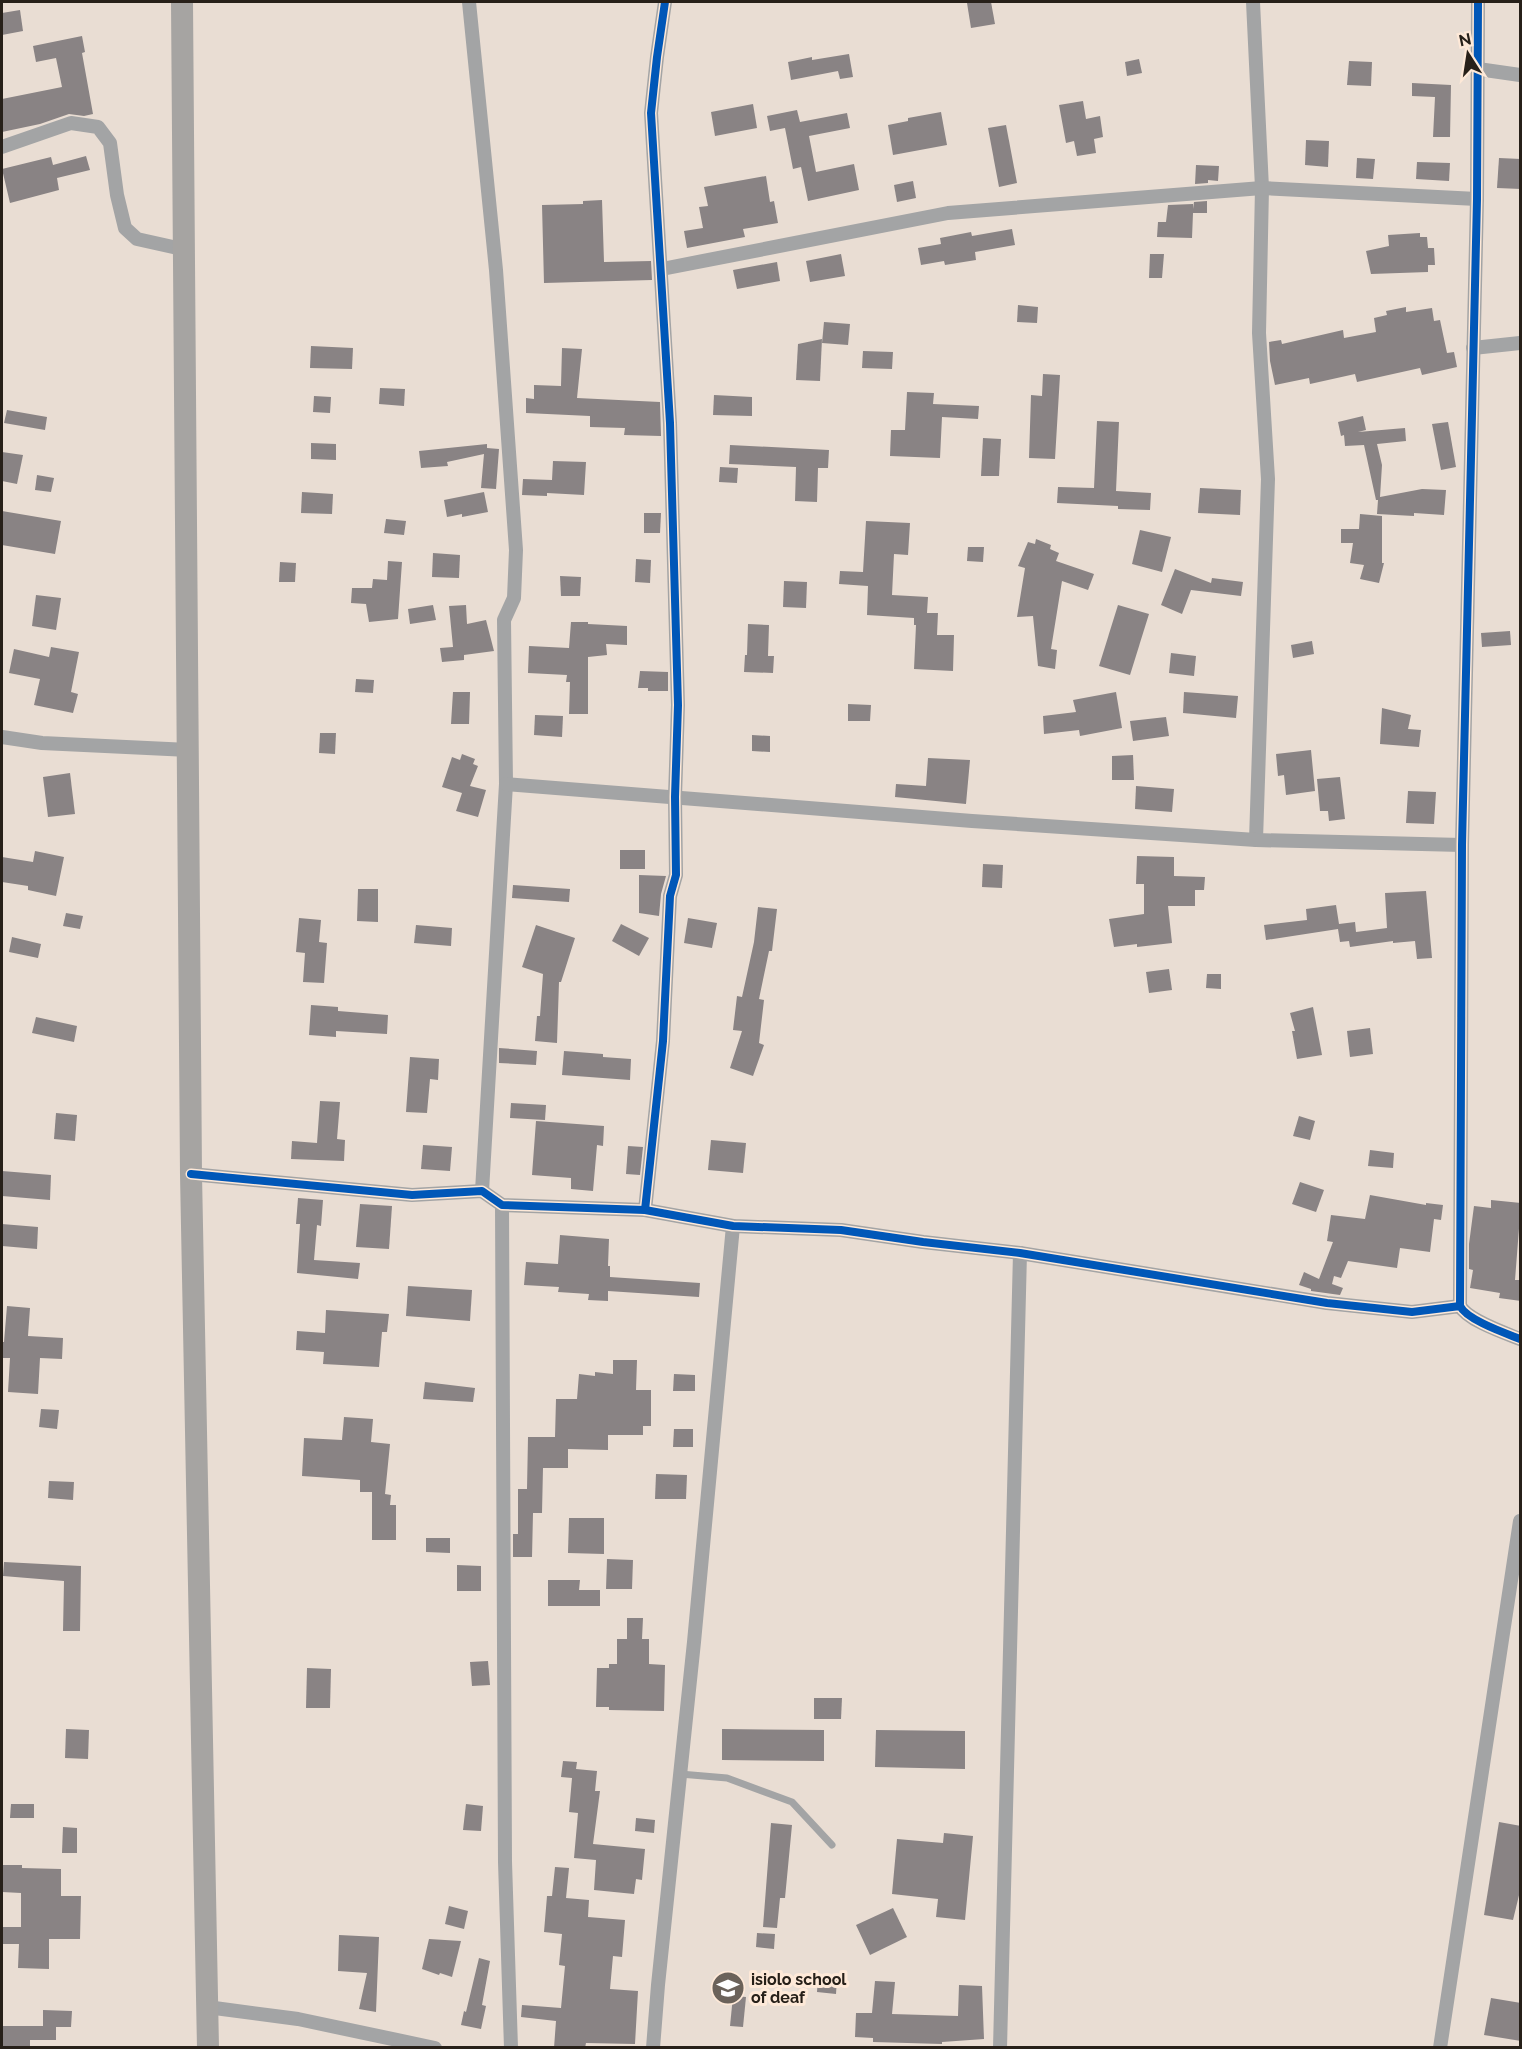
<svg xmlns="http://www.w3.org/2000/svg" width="1522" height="2049" viewBox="0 0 1522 2049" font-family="Raleway,sans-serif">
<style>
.building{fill:#898384}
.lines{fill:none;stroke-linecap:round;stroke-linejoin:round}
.service{stroke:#a3a4a5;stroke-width:7}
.minor{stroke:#a3a4a5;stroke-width:14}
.trunk{stroke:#a6a4a2;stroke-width:22}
.cycleway-casing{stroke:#fee9d8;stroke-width:11}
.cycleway{stroke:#0057b8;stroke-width:8}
.labels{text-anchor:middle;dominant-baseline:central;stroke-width:6;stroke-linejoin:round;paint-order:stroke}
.poi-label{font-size:16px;font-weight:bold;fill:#272019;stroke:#fee9d8;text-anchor:start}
</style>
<rect width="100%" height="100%" fill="#e9ddd3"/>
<g class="building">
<path d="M974,2H991L995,24L971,28L967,3Z"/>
<path d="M20,10L23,31L2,35V13Z"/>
<path d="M82,36L85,52L82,53L93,114L84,116L69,114L40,124L2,132V99L62,87L56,58L36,62L33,46Z"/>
<path d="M849,54L853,77L840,79L838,71L791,80L788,62L812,57V60Z"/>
<path d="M1139,59L1142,73L1127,76L1125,62Z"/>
<path d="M1349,61L1372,62L1371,86L1347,85Z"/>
<path d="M1412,83L1451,85L1450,137H1433L1435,97L1412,96Z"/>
<path d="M1083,101L1086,119L1100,116L1103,137L1094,139L1096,153L1077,156L1074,141L1066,143L1059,105Z"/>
<path d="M753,104L757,128L715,136L711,112Z"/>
<path d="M797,110L800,122L847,113L850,128L809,136L816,172L854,164L859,190L808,201L801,167L793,169L785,128L770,131L767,116Z"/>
<path d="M941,112L947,145L893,155L888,125L908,121V118Z"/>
<path d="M1006,125L1017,183L999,187L988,128Z"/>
<path d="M1306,140L1329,141L1328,167L1305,165Z"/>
<path d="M86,156L90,170L57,178L59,190L10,203L2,169L51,157L53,165Z"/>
<path d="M1357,158L1375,159L1373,179L1356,178Z"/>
<path d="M1499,158L1521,159V189L1497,188Z"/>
<path d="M1417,162L1450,163L1449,181L1416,179Z"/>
<path d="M1196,165L1219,166L1218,181L1208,180V183L1195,184Z"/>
<path d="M766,176L770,202L774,201L778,223L743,229L745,237L687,248L684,231L703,228L699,207L708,206L704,187Z"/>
<path d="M913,181L916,198L897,202L894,185Z"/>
<path d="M602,200L604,262L651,261L652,280L544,283L542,205L583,204V201Z"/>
<path d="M1207,201V213H1193L1192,238L1157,237L1158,222H1166L1168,205L1193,204V209L1194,202Z"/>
<path d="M1012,229L1015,245L975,252L976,260L945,265L944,261L921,265L918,248L941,244L940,238L971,232L972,236Z"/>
<path d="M1420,233V237H1427L1428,248H1434L1435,265H1428V272L1371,274L1366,251L1389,246L1388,235Z"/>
<path d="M841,254L845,276L810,282L806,261Z"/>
<path d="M1150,254H1164L1162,278H1149Z"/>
<path d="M777,262L780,281L737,289L733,270Z"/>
<path d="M1018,305L1038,307L1037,323L1017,322Z"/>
<path d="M1406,307V312L1432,308L1434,321L1440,320L1447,353L1454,352L1457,367L1422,375L1420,368L1357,382L1355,374L1310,384L1309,378L1275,385L1270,361L1269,342L1281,340L1282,344L1343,330L1344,338L1376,332L1374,318L1387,315L1386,311Z"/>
<path d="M824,322L850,324L848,345L822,343Z"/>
<path d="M822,339L820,381L796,380L798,344Z"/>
<path d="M311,346L353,348L352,369L310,368Z"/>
<path d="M562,348L582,349L577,398L660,402L661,436L624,435L625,428L590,427V416L526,413V398L534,399V385L561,386Z"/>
<path d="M863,351L893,352L892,369L862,368Z"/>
<path d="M1043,374L1060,375L1055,459L1029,458L1031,395L1042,396Z"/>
<path d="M380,388L405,389L404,406L379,404Z"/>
<path d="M907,392L934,393L933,404L979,406L978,419L942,417L940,458L890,456L891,430H905Z"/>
<path d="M714,395L752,397V416L713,415Z"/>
<path d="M314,396L331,397L330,413L313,412Z"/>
<path d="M7,410L47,417L45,430L4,423Z"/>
<path d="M1363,416L1366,430L1358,432L1405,428L1406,441L1377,444L1382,465L1380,497L1422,489L1446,490L1444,515L1414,513V516L1377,514L1378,500H1376L1364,445L1345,446L1344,435L1341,436L1338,422Z"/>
<path d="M1097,421L1119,422L1116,491L1151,493L1150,510L1118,509V506L1057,503L1058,487L1094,488Z"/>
<path d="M1448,422L1456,467L1441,470L1432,424Z"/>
<path d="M983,438L1001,439L999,476H981Z"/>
<path d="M311,443L336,444V460L311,459Z"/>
<path d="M487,444V448L499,449L496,489L481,488L484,454L447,462L448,466L421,468L419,451Z"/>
<path d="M730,445L829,450L828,468H818L817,502L795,501L796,467L729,464Z"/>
<path d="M2,452L23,455L17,484L2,481Z"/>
<path d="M553,461L586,462L584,495L547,493V496L522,495L523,479L552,480Z"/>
<path d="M720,467L738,468L737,483L719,482Z"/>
<path d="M37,475L54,478L51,492L35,490Z"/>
<path d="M1200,488L1241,490L1240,515L1198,513Z"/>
<path d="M302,492L333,494L332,514L301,513Z"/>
<path d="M484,492L488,512L462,517V514L447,517L444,500Z"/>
<path d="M2,511L61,521L55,554L2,545Z"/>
<path d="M644,513H661L660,533H644Z"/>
<path d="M1360,514L1382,516V563H1384L1379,583L1360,579L1364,565L1350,563L1353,543H1341V529H1359Z"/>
<path d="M386,519L406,521L404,535L384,533Z"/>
<path d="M866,521L910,523L908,555L894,554L892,595L928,597L927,613H938L937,635H954L953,671L914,669L916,625H914V618L867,615L868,586L839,584L840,571L863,572Z"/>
<path d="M1140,530L1171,537L1162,572L1132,564Z"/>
<path d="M1036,539L1051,545L1050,549L1059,553L1056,561L1094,574L1088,590L1062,581L1051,649L1057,650L1055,669L1038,666L1033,616L1017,617L1025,568L1018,566L1028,542L1035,544Z"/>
<path d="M968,547H984L983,562L967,561Z"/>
<path d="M433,553L460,555L459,578L432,577Z"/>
<path d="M636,559L651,560L650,583L635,582Z"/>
<path d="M388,561L402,562L398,619L369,622L366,604L351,603L352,588H372L373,579L387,580Z"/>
<path d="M280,562L296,563L295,582H279Z"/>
<path d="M1175,569L1211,583L1212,578L1243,582L1241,596L1191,590L1182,614L1161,605Z"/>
<path d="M560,576L581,577L580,596H561Z"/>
<path d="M784,581L807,582L806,608L783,607Z"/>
<path d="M36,595L61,598L56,630L32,626Z"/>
<path d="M433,605L436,620L410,624L408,609Z"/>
<path d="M466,605L467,624L486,620L494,651L464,655V660L442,662L440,648L453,647L449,606Z"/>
<path d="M1118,605L1149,614L1130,675L1099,666Z"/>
<path d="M571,622H588V624L627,626V645L606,644L607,655L588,657V714H569L570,682H566L567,675L528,673L529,646L569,648Z"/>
<path d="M748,624L769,625L768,656H774L773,673L744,672L745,655H747Z"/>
<path d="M1510,631L1511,645L1482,647L1481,633Z"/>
<path d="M1312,641L1314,654L1293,658L1291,645Z"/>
<path d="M51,647L79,652L71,692L78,694L73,713L34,705L40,679L9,673L14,649L49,657Z"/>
<path d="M1171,653L1196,656L1194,676L1169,673Z"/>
<path d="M640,671L668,672V691H648V688H638Z"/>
<path d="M356,679L374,680L373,693L355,692Z"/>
<path d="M453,692H470L469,724H451Z"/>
<path d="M1116,692L1122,728L1080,736L1079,730L1044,734L1043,716L1076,712L1073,700Z"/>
<path d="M1184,692L1238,696L1236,718L1183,713Z"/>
<path d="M848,704L871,705L870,721H848Z"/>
<path d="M1382,708L1411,715L1408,729L1421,730L1419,747L1380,744Z"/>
<path d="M535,715L563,716L562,737L534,735Z"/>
<path d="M1166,717L1169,736L1133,741L1130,721Z"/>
<path d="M320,733H336L335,754L319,753Z"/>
<path d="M752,735L770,736V752L752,751Z"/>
<path d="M1311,750L1315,791L1286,795L1284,775L1278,776L1276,754Z"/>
<path d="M462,754L475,759L473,764L478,766L470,786L486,790L478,817L456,811L462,793L442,787L452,757L460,760Z"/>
<path d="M1133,755L1134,780H1112V756Z"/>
<path d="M928,758L970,760L966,804L895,797L896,784L926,786Z"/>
<path d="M70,773L75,814L48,817L43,777Z"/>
<path d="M1340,777L1345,819L1329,821L1328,811H1320L1317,779Z"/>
<path d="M1136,786L1174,789L1172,812L1135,809Z"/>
<path d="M1408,791L1436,792L1434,824L1406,823Z"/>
<rect x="620" y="850" width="25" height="19"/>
<path d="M35,851L64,857L56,896L28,890V886L2,882V857L33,862Z"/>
<path d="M1137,856L1174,857V876L1205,877L1204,890H1195V906H1168L1172,943L1137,947V944L1114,947L1109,919L1144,914V884H1136Z"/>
<path d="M983,864L1003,865L1002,888L982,887Z"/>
<path d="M639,875L666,876L661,894L659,916L639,913Z"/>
<path d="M513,885L570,889L569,902L512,898Z"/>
<path d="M358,889H378V922L357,921Z"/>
<path d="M1426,891L1432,958L1417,959L1415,941L1393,943V941L1350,947L1349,941L1340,942L1338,929L1266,940L1264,925L1307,920L1306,909L1336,905L1339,924L1355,922L1356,932L1387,928L1385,893Z"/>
<path d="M758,907L777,909L772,951H769L759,999L764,1000L759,1043L764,1045L753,1076L730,1068L742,1031L733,1030L737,996L742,997L754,942Z"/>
<path d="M66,913L83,916L80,929L63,926Z"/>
<path d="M299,918L321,920L319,942L327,943L324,983L303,982L305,953L296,952Z"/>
<path d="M688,918L717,923L712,948L684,943Z"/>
<path d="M621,924L649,938L639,956L612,941Z"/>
<path d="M416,925L452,928L451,946L414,943Z"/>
<path d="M536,925L575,938L561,982H559L557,1043L535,1041L537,1016H540L543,974L522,967Z"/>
<path d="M12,937L41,944L38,958L9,952Z"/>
<path d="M1169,969L1172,990L1149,993L1146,972Z"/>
<path d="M1207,974H1221V989L1206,988Z"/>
<path d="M311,1005L338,1007V1011L388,1015L387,1034L336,1031V1037L309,1035Z"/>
<path d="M1313,1007L1322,1055L1297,1059L1292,1031H1295L1290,1013Z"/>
<path d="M36,1017L77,1026L74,1042L32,1033Z"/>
<path d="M1370,1028L1373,1054L1350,1057L1347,1031Z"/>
<path d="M499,1048L537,1051L536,1065L499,1063Z"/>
<path d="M564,1051L603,1054V1057L631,1059L630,1080L562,1075Z"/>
<path d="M410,1057L439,1059L438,1080L430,1079L427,1113L406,1112Z"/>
<path d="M320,1101L340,1102L337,1139L345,1140L344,1161L291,1159L292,1141L317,1143Z"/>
<path d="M511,1103L546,1105L545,1120L510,1118Z"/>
<path d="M56,1113L77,1115L75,1141L54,1139Z"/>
<path d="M1299,1116L1315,1121L1310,1140L1293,1136Z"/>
<path d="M536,1121L604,1126L603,1146L597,1145L593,1191L571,1189V1178L532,1175Z"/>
<path d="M711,1140L746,1143L743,1173L708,1170Z"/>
<path d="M423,1145L452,1147L450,1171L421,1169Z"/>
<path d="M628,1146L643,1147L640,1175L626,1174Z"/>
<path d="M1370,1150L1394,1153L1393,1168L1368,1166Z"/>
<path d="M2,1171L51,1175L50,1200L2,1196Z"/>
<path d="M1300,1182L1324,1190L1316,1212L1292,1204Z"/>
<path d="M1370,1195L1426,1205V1203L1443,1205L1441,1220L1434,1219L1430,1252L1400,1248L1397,1268L1348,1261L1341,1278L1334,1276L1332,1284L1343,1288L1340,1295L1311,1291V1289L1299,1285L1304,1272L1319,1279L1333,1242L1327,1241L1331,1215L1365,1219Z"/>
<path d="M298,1198L323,1200L321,1226L317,1225L314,1260L360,1263L358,1279L297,1273L300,1224H296Z"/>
<path d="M1491,1200L1521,1203L1515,1280H1521V1301L1499,1298L1500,1293L1470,1288L1473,1270L1469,1269V1244L1474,1206L1491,1208Z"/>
<path d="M360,1204L392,1206L389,1249L356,1247Z"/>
<path d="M2,1224L38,1227L37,1249L2,1246Z"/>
<path d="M560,1235L609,1239L608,1266H610V1277L700,1283L699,1297L608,1291V1301L588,1300L589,1294L558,1292L559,1287L524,1285L526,1262L558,1264Z"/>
<path d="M408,1286L472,1290L470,1321L406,1316Z"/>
<path d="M7,1306L30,1308L28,1336L63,1338L62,1359L40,1358L38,1394L8,1392L10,1358H2V1342H4Z"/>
<path d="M326,1310L389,1314L387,1332H382L379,1367L323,1364L324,1352L296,1350L297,1331L325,1333Z"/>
<path d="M613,1360H637L636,1390H651V1426H643V1435H608V1450L568,1449V1468H543L542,1513H533L532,1557H513V1534H518V1489H527L528,1437H555L556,1399H577L579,1374L595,1376V1372L613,1374Z"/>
<path d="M674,1374L695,1375V1391H673Z"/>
<path d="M425,1382L475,1388L473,1402L423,1399Z"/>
<path d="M41,1409L59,1410L57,1429L39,1427Z"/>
<path d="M344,1417L373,1419L371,1442L390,1444L385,1494L391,1495L390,1505H396V1540H372V1492H360V1480L302,1476L304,1438L342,1440Z"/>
<path d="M674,1429H693V1447H673Z"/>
<path d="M656,1474L687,1475L686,1499H655Z"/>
<path d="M49,1481L74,1482L73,1500L48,1498Z"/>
<path d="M569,1518H604V1554L568,1553Z"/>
<path d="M426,1538H450V1553L426,1552Z"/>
<path d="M607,1559L633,1560L632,1589H606Z"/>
<path d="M4,1562L81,1566L80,1631H63L64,1581L3,1576Z"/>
<path d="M457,1565L481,1566V1591H457Z"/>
<path d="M548,1580H580L579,1590H600V1606H548Z"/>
<path d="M627,1618H643L642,1639H649V1664L665,1665L664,1711L609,1710V1707H596L597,1668H609V1664H617V1639H627Z"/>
<path d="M488,1661L490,1685L472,1686L470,1662Z"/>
<path d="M307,1668L331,1669L330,1708H306Z"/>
<path d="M814,1698H842L841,1719H814Z"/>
<path d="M66,1729L89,1730L88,1759L65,1758Z"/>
<path d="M722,1729L824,1730V1761L722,1760Z"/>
<path d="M876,1730L965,1731V1769L875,1767Z"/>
<path d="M563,1761L577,1762L576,1769L597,1771L595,1791H600L593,1844L645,1849L642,1880L636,1879L634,1894L594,1890L596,1860L574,1858L578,1813L569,1812L572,1778L561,1777Z"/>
<path d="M11,1804H34V1818H10Z"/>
<path d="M466,1804L483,1806L481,1831L463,1830Z"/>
<path d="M636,1818L655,1820L654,1833L635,1831Z"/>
<path d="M1499,1822L1521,1826V1887L1513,1920L1484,1915Z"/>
<path d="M771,1823L792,1825L785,1898H780L777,1928L763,1927Z"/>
<path d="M63,1827L77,1828V1853H62Z"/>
<path d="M944,1833L973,1836L965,1920L936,1917L938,1899L892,1894L897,1839L943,1843Z"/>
<path d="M2,1865H22V1868L61,1869V1896H81L80,1939H49V1969L18,1968L19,1944H2V1927H21V1893L2,1892Z"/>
<path d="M555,1867L569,1868L566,1898L589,1900L588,1917L625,1920L622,1957L613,1956L610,1989L638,1991L635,2044L586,2043L585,2048H554L556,2021L521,2017L522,2005L561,2008L565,1966L559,1965L562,1934L544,1932L547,1896H552Z"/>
<path d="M449,1906L468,1911L464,1929L445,1924Z"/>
<path d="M893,1908L907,1937L870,1955L856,1925Z"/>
<path d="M757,1933L775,1934L774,1949L756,1947Z"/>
<path d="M339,1935L379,1937L376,2012L359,2009L367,1973L338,1971Z"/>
<path d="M429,1939L461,1941L452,1977L440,1973L439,1975L422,1969Z"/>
<path d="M479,1958L490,1961L482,2005L486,2006L481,2029L461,2025L464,2011L466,2012Z"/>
<path d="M818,1978L837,1979L836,1994L817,1992Z"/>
<path d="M875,1981L895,1982L892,2014L958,2016L959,1985L982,1986L984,2039L942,2042V2044L873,2042V2038L855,2037L856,2013H872Z"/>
<path d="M733,1996L746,1997L743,2027L730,2026Z"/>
<path d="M1491,1998L1521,2003V2041L1484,2035Z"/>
<path d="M43,2010L72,2011L71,2027H56V2040H30V2048H2V2026H43Z"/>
</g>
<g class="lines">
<path class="service" d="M680,1774L727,1778L792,1802L832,1845"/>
<g class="minor">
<path d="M469,2L496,270L516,550L514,598L504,620L506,784L482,1191"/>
<path d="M1253,2L1262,188L1259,333L1268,479L1256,840"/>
<path d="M1478,69L1520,75"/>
<path d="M2,147L71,123L98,127L110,143L117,195L125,228L137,239L182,249"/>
<path d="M662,269L948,213L1262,188L1477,199"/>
<path d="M1473,348L1520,343"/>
<path d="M2,737L42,743L189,750"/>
<path d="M506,784L972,821L1256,840L1462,845"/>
<path d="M191,1174L412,1195L482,1191L502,1205L645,1210L733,1226L841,1230L923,1242L1020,1253L1327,1303L1412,1312L1460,1306C1467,1320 1505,1333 1520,1339"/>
<path d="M502,1205L505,1862L511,2048"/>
<path d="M645,1210L663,1041L670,896L676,875L675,797L678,705L670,423L651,113L657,57L665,2"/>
<path d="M1460,1306L1462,845L1477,199L1478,2"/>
<path d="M207,2007L298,2019L435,2048"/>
<path d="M653,2048L658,1985L694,1642L733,1226"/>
<path d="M1000,2048L1020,1253"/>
<path d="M1440,2048L1520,1521"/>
</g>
<path class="trunk" d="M182,2L191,1174L208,2048"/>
<g class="cycleway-casing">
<g id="cycleway">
<path d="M191,1174L412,1195L482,1191L502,1205L645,1210L733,1226L841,1230L923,1242L1020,1253L1327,1303L1412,1312L1460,1306C1467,1320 1505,1333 1520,1339"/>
<path d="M645,1210L663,1041L670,896L676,875L675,797L678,705L670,423L651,113L657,57L665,2"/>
<path d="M1460,1306L1462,845L1477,199L1478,2"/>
</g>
</g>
<use href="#cycleway" class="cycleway"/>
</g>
<defs>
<g id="school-disc" transform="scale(1.725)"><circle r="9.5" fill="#6b625a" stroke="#fee9d8"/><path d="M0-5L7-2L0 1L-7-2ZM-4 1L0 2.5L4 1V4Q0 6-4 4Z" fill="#fff"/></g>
</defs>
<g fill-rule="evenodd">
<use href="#school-disc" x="728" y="1988"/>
</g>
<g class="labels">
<g class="poi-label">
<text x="751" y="1979">isiolo school<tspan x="751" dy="18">of deaf</tspan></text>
</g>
</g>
<rect width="1522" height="2049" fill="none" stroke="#272019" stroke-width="6"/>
<g transform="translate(1468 54) rotate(348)" stroke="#fee9d8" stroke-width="4.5" paint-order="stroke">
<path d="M0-4.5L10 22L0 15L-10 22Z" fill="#272019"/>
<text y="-9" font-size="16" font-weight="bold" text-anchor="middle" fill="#272019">N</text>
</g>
</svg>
